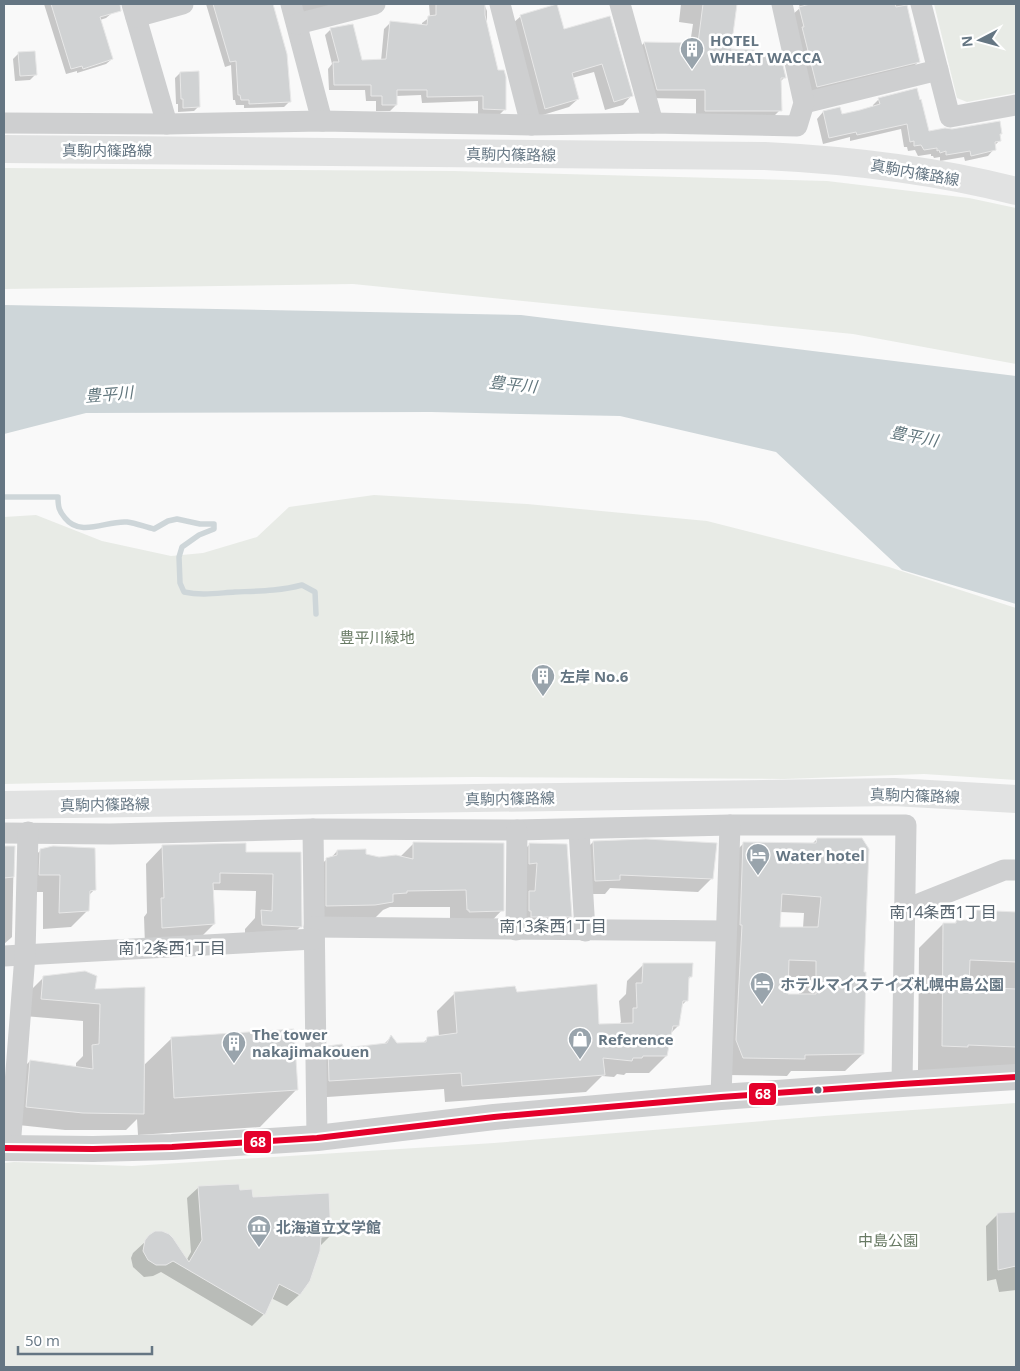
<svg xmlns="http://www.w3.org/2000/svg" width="1020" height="1371" viewBox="0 0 1020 1371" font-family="'Open Sans','Noto Sans JP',sans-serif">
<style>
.green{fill:#e8ebe6}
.water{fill:#ced6d9}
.shadow{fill:#0003;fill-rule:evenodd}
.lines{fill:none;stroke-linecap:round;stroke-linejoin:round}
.stream{stroke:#ced6d9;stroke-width:5.5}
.building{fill:#d0d2d3;stroke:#e8e8e8;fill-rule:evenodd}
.minor{stroke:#cecfd0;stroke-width:21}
.tertiary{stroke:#cecfd0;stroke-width:26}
.primary{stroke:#e1e2e2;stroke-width:28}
.bus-1-casing{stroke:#fff;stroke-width:10}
.bus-1{stroke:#e4002b;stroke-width:6}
.bus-dot{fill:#657683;stroke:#fff;stroke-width:2}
.labels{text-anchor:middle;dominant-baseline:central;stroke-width:5;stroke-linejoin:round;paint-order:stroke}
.poi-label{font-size:15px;font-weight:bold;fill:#657683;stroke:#fff;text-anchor:start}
.street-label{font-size:15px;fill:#657683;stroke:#fff}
.park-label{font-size:15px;fill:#687a64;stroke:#fff}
.water-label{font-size:16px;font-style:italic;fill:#60757c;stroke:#fff}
.neighbourhood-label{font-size:16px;fill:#57646e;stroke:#fff}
.line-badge{stroke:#fff;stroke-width:2}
.badge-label{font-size:14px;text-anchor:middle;font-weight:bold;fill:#fff}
</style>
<rect width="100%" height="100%" fill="#f9f9f9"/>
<g class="green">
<path d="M934,4H1016V93L967,102L957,98Z"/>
<path d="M4,168L454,171L827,181L969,198L1016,208V364L853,334L353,284L4,289Z"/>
<path d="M374,495L527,504L707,521L889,567L1016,608V780L924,774L784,779L475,777L237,779L4,784V517L36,515L102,541L171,556L203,553L257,537L289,507Z"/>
<path d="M1016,1103V1367H4V1163L14,1162L132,1166L494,1143L824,1116Z"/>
</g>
<path class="water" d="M4,305L521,315L1016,376V604L902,570L776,452L620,416L431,412L86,413L4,434Z"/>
<g class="shadow">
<path d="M44,4H109L112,13L106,18L100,20L112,59L106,64L77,73V71L66,74Z"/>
<path d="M206,4H271L286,54L289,102L284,107L244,108V105H236L235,100H233L231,65L225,67Z"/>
<path d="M298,4H342L301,14Z"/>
<path d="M429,4H484L487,11V27L505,109L499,115H478V101L422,103L421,95L396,96V105L390,111H376V101H366L365,90H329L328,69L332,64L325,35L331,29L351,24L361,61H381L384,29L390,23L422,26V23L430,17Z"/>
<path d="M681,4H736L729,50L753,54L784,78L780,82V110L771,119L696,120V99L648,98L635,52L644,43L690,44L693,24L679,22Z"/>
<path d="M799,4H905L919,61L912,68L810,93L792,15L800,8Z"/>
<path d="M521,16L563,30L609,17L631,96L623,105L605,110L594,72L572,78L578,99L569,107L536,117L512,24Z"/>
<path d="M19,53L36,74L30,80L15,81L13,59Z"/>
<path d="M180,73L199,106L194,111L178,112V104H176L175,78Z"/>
<path d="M879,99L928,133H1001L999,135L1000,140L994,146V149L988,156L965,161L964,157L940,161V157L934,158L933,156H931V154L918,156L915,150L908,151L907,147H904L901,129L850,141V137L823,144L817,119L823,112L841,115L873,107V105Z"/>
<path d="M817,839L862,973L863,1054L845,1071H791L787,1076L726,1075L727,860L744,843L811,845ZM780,912L804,913L803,928H779ZM787,977H799V995H786Z"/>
<path d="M593,842L712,878L698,892L610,888L605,894H581L579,856Z"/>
<path d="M414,843L502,910L485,928L450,926V907H390L383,910L375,918L310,923L309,876L327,859L331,858L337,851L365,855L379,859L400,857Z"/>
<path d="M530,844L570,917L553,934L515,933L513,861Z"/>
<path d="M163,846L245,853L300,854V927L283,944L245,942V929L255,918L256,891L212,890L214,924L197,941L145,945L144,917L147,913L146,864Z"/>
<path d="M4,847H14L12,937L4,944Z"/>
<path d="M41,850L94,890L88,896V910L71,927L43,929V892H23V867Z"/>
<path d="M976,912L1016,913V1072L918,1070L919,948L943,924H954L957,921H966ZM968,985L994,986L993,990L968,988Z"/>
<path d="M644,964L691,976L688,980L686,1001L681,1006L678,1026L670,1034L666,1056L649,1073H626L624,1075L617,1074L614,1077L602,1076L586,1092L445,1102L444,1089L313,1098L312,1064L329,1047L343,1049L384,1044L391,1037L396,1044L423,1043L428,1038L439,1037L437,1011L454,994H516L598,1026L618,1025L621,1022L619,1001L626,994L627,981Z"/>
<path d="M44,977L93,990L143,1066L171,1039L293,1031L297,1089L260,1127L138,1135L137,1119L126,1130H65L9,1124L13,1078L30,1061L76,1068V1063L83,1056V1021L24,1016L27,994Z"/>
<path d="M199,1187L239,1191L330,1236L319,1247L299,1295L287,1306L271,1298L264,1314L252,1326L161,1272L153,1276L144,1277L133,1267L131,1258L133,1253L146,1241L186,1261L191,1252L187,1198Z"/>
<path d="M1016,1213V1290L999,1292L996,1279L987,1281L986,1226L998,1214Z"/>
</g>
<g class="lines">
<path class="stream" d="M4,497H58C58,507 59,511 65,518C81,538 107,520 127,522C136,523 145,527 154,529L168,521L177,519L200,524H214V529L199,535L182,547L179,557L180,583L184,592C202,596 218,593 235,592C258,591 280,591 302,585L315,592L316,614"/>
</g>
<g class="building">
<path d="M51,4H120L121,11L100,17L113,59L83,69L82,66L71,69Z"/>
<path d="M213,4H273L287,54L291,102L249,104V100H241L240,95H238L236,61L230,62Z"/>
<path d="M436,4H485V15L498,70H504L506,77V110L483,109V96L427,97V90H397V105H382V96H371V85H334L333,62H339L330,28L353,24L362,60L386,59L390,21L427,25L428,16L436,15Z"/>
<path d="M557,4L564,29L610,16L633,96L614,102L602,64L572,73L579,99L545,109L520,15Z"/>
<path d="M703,4H737L731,49L755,50V53H780L786,78H781L782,111H705V90H657L644,42L698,43Z"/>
<path d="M810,4H895L896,7L907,5L920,62L817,87L802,27H804L799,7Z"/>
<path d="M35,51L37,75L20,76L18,52Z"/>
<path d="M199,71L200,107L183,108V99H181L180,72Z"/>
<path d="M917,88L920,100L921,99L929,131L945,128L952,129L1000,121L1002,134H1000L1001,141L995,142L996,150L971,156L970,151L946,155V151L940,153L939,150L937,151V148L924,150L921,145L914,146V141L910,142L907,124L857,135L856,132L829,138L823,111L840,107L842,114L860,110L880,104L878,98Z"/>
<path d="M817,838H862L869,849L864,972H866L864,1054L805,1055V1059L743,1058L736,1040L742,925H740L743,842L816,843ZM782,894L821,897L818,927H780ZM789,960L816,961V994H788Z"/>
<path d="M646,839L717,843L713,879L620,875V880L595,881L593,841Z"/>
<path d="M413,842L504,843V911L469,912V910H467L466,890L407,891V893L393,894V902L375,905L326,906V858L337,855V850L366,849V854L379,857L396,855L413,859Z"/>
<path d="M246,843V852H301L302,927L262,925L261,910L272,911L273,874L220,873V883H213L215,924L162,928L161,898H164L162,845Z"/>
<path d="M529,843L567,844L572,917H531V911H529V891H535L537,863L529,864Z"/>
<path d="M4,846H15L14,877L4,878Z"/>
<path d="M53,846L95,848L96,890L90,891L89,911L59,913L60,875H39L40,849Z"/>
<path d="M976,910L1016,912V962L970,960L969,987L1016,989V1047L968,1045V1047L942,1046L943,923H956V920H975Z"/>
<path d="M643,963H693L692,977H689L688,1001H683L679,1026H673L667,1056H643L642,1058H633L632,1061L603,1058L605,1075L462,1086L461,1073L329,1081L328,1046L342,1044L344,1048L387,1043L391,1035L397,1043L426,1042L427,1037L457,1033L454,992L515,986L517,992L597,984L599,1024L633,1023V1008H637L636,983H642Z"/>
<path d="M85,971L97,976L95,989L145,987L144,1114L83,1113L26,1107L30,1060L93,1069L92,1045L99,1044L100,1004L41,999L43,976Z"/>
<path d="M294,1029L298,1090L174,1098L171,1037Z"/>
<path d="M239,1184L240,1190L252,1189L253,1197L329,1193L331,1236L321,1237L320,1251L310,1281L300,1295L279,1284L265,1315L173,1261L166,1265H156L148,1260L143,1251L145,1240L149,1235L155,1231H162L169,1234L173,1238L189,1262L202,1240L198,1186Z"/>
<path d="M1016,1212V1266L998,1270L997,1213Z"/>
</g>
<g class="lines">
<g class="minor">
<path d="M132,4L167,124"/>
<path d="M291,4L322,121"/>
<path d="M500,4L531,125"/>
<path d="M620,4L653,123"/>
<path d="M921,4L950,117L1016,105"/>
<path d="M136,17L183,4"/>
<path d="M297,24L375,4"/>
<path d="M804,103L938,70"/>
<path d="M4,123L167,124L322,121L531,125L653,123L797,126L804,103L782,4"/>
<path d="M313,829L317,1138"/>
<path d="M579,830L585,931"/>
<path d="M4,833L110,834L313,829L517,830L730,825H906L902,1084"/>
<path d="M906,909L1004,870H1016"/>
<path d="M314,927L726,931"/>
<path d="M516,930L517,830"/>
<path d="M4,956L314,939"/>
<path d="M721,1097L730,825"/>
<path d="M10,1148L25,955L28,832"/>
</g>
<path class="tertiary" d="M4,1148L93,1149L172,1147L317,1138L494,1117L721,1097L902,1084L1016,1077"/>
<g class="primary">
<path d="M4,149L765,156C849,160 934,170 1016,191"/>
<path d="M4,805L894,792L1016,799"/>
</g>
<g class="bus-1-casing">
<path id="bus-1" d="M4,1148L93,1149L172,1147L317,1138L494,1117L721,1097L902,1084L1016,1077"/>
</g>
<use href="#bus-1" class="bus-1"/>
</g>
<defs>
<g id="building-pin" transform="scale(1.25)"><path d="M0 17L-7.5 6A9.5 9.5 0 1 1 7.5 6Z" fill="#99a4ac" stroke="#fff"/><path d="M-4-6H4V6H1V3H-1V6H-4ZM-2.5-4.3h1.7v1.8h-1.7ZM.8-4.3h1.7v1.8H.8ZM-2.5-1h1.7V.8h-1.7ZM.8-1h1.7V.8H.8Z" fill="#fff"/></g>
<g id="hotel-pin" transform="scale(1.25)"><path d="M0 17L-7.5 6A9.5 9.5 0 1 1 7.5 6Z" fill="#99a4ac" stroke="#fff"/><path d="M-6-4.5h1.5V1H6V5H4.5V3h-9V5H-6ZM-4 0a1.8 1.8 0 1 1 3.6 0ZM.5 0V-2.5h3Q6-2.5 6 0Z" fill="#fff"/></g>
<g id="shop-pin" transform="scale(1.25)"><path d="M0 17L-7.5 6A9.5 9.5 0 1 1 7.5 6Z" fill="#99a4ac" stroke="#fff"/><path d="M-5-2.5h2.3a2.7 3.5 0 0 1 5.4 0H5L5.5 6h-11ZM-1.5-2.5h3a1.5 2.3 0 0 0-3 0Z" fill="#fff"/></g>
<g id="museum-pin" transform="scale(1.25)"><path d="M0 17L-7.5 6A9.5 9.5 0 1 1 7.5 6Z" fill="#99a4ac" stroke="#fff"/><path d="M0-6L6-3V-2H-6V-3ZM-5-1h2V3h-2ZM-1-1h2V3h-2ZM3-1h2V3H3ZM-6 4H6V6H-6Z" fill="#fff"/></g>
</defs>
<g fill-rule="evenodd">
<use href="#building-pin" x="692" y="49"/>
<use href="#building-pin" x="543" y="676"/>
<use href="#hotel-pin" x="758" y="855"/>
<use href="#hotel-pin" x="762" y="984"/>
<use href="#shop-pin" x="580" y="1039"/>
<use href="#building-pin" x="234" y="1043"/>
<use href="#museum-pin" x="259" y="1227"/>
</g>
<circle class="bus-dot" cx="818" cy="1090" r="4.5"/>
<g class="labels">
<g class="poi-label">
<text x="710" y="40">HOTEL<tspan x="710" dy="17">WHEAT WACCA</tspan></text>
<text x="560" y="676">左岸 No.6</text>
<text x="776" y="855">Water hotel</text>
<text x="780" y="984">ホテルマイステイズ札幌中島公園</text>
<text x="252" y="1034">The tower<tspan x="252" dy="17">nakajimakouen</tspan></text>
<text x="598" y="1039">Reference</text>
<text x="276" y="1227">北海道立文学館</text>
</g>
<g class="street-label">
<text x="107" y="150">真駒内篠路線</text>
<text transform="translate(511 154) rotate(1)">真駒内篠路線</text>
<text transform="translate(915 172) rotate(10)">真駒内篠路線</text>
<text transform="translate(915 795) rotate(2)">真駒内篠路線</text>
<text transform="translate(510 798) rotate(-1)">真駒内篠路線</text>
<text transform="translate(105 804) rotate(-1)">真駒内篠路線</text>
</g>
<g class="park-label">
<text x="377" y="637">豊平川緑地</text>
<text x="888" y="1240">中島公園</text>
</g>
<g class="water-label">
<text transform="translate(513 384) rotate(6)">豊平川</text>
<text transform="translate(109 394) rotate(-5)">豊平川</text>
<text transform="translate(914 436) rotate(11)">豊平川</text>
</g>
<g class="neighbourhood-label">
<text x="943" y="912">南14条西1丁目</text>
<text x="553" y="926">南13条西1丁目</text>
<text x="172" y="948">南12条西1丁目</text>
</g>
</g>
<g class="line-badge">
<rect x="748" y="1082" width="29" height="24" rx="5" fill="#e4002b"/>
<rect x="243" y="1130" width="29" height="24" rx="5" fill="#e4002b"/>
</g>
<g class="badge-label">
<text x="763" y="1099">68</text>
<text x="258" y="1147">68</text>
</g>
<rect width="1020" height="1371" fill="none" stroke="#657683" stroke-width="10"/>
<g transform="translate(980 40) rotate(264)" stroke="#ffffff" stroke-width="4" paint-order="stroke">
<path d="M0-4L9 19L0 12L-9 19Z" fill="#657683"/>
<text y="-8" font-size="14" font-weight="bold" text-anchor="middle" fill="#657683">N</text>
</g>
<path d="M18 1346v8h134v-8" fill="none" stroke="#657683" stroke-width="2.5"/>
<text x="25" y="1346" font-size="15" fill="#657683" stroke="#ffffff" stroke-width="4" paint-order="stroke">50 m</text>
</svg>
